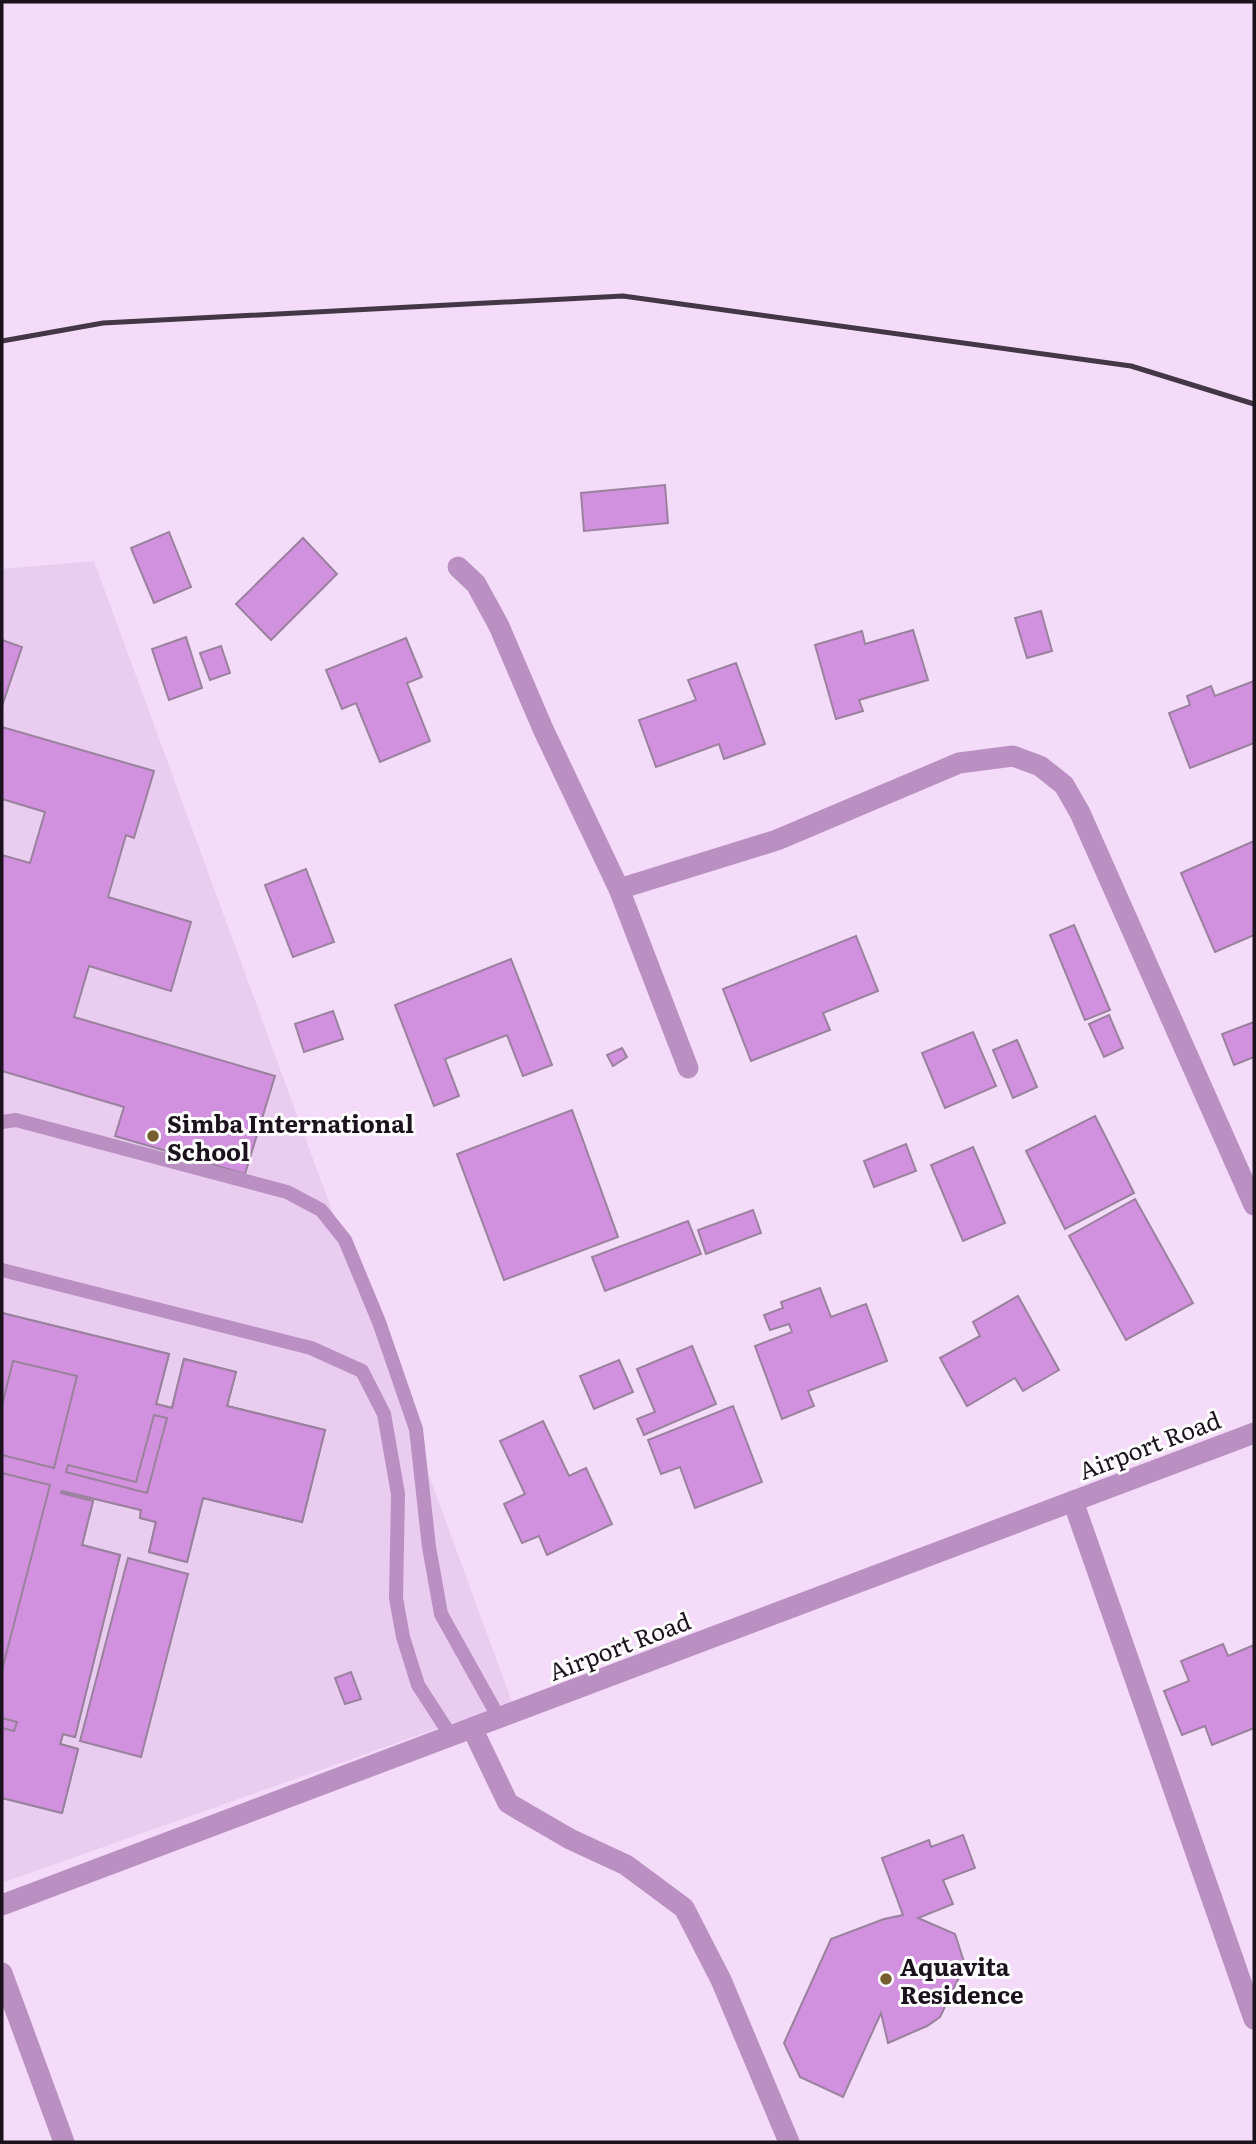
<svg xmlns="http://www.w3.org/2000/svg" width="1256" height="2144" viewBox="0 0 1256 2144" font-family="Literata,serif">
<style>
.built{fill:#eaccf0}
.building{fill:#d191de;stroke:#9a829e;stroke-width:2;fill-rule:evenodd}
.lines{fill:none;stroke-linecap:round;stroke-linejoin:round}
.service{stroke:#b990c1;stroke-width:14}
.minor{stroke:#b990c1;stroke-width:21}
.tertiary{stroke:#b990c1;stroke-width:21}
.rail{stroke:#433746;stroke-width:5}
.poi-dot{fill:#765e2f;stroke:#fff;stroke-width:2.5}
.labels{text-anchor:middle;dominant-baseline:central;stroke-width:6;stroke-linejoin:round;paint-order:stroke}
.poi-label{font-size:24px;font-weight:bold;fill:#1b121d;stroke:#fff;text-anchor:start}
.street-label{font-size:24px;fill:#1b121d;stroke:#fff}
</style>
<rect width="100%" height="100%" fill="#f4dbf9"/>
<path class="built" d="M94,561L512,1702L2,1883V569Z"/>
<g class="building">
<path d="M665,485L668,523L584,531L581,493Z"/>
<path d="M169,532L191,587L154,603L131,548Z"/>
<path d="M303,538L337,574L271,640L236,604Z"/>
<path d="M1041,611L1052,651L1027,658L1015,618Z"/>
<path d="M913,630L928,680L859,700L863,711L836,719L815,645L862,631L865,644Z"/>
<path d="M186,637L202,688L169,700L152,649Z"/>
<path d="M406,638L422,677L407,683L430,741L380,762L356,703L342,709L326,670Z"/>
<path d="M2,640L22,647L2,706Z"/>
<path d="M221,646L230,673L210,680L200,653Z"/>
<path d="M736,663L765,744L724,759L719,744L656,767L639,720L696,700L688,680Z"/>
<path d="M1254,681V743L1190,768L1169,713L1190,705L1187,696L1211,686L1215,696Z"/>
<path d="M2,727L154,771L134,838L126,835L108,897L191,922L171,991L89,966L74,1017L275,1076L245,1174L115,1136L124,1107L2,1071V855L30,863L45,812L2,799Z"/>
<path d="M1254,841V935L1215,952L1181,873Z"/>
<path d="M306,869L334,942L293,957L265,885Z"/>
<path d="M1074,925L1110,1010L1085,1020L1050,935Z"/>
<path d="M856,936L878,991L823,1013L830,1030L751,1061L723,989Z"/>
<path d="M511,959L552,1065L523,1076L507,1035L445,1059L459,1096L434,1106L395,1005Z"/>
<path d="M333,1011L343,1039L304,1052L295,1024Z"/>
<path d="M1109,1015L1123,1048L1104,1057L1089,1024Z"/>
<path d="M1254,1022V1057L1234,1065L1222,1034Z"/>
<path d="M973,1032L996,1086L945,1108L922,1053Z"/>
<path d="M1017,1040L1037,1087L1013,1098L993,1050Z"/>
<path d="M622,1048L627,1057L613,1066L607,1055Z"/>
<path d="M572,1110L618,1237L504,1280L457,1154Z"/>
<path d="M1095,1116L1134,1193L1065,1229L1026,1151Z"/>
<path d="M906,1144L916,1171L874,1187L864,1161Z"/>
<path d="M973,1147L1005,1223L963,1241L931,1165Z"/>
<path d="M1135,1199L1193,1303L1126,1340L1069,1236Z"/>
<path d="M753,1210L761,1233L706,1254L698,1230Z"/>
<path d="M688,1221L701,1254L605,1291L592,1257Z"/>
<path d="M820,1288L831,1317L866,1304L887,1361L808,1391L814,1406L782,1419L755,1346L792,1332L789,1324L770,1330L764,1315L783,1308L781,1302Z"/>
<path d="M1018,1296L1059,1370L1023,1391L1015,1378L967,1406L940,1358L980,1336L973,1322Z"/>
<path d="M2,1313L169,1354L156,1404L172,1408L184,1359L236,1372L227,1406L325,1430L302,1522L203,1498L187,1562L149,1552L156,1522L140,1518L141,1510L62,1491L61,1493L93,1501L82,1545L120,1555L75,1737L63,1734L60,1744L78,1749L62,1813L2,1798V1728L14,1731L17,1722L2,1718V1670L50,1485L2,1473V1455L54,1468L77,1376L13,1361L2,1405ZM154,1415L167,1418L147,1493L66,1472L68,1465L136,1482Z"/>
<path d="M2,1313L169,1354L156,1404L172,1408L184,1359L236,1372L227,1406L325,1430L302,1522L203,1498L187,1562L149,1552L156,1522L140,1518L141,1510L62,1491L61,1493L93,1501L82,1545L120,1555L75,1737L63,1734L60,1744L78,1749L62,1813L2,1798Z"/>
<path d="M692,1346L716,1404L644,1435L637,1419L655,1412L637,1369Z"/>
<path d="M619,1360L633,1392L594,1409L580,1376Z"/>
<path d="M13,1361L77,1376L54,1468L2,1455V1405Z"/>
<path d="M733,1406L762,1482L695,1508L680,1467L661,1474L648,1440Z"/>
<path d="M154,1415L167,1418L147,1493L66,1472L68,1465L136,1482Z"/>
<path d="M543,1421L569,1476L586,1468L612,1524L547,1555L539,1536L522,1543L504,1504L525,1494L500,1441Z"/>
<path d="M2,1473L50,1485L2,1670Z"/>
<path d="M128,1558L188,1574L141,1757L80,1741Z"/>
<path d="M1223,1644L1228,1656L1254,1645V1728L1212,1745L1205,1726L1182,1735L1164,1691L1189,1681L1181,1661Z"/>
<path d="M351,1672L361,1699L345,1704L335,1678Z"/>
<path d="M2,1718L17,1722L14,1731L2,1728Z"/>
<path d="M963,1835L975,1868L943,1880L953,1904L918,1918L955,1934L965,1965L940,2017L927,2026L888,2043L881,2013L843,2097L800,2077L784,2043L831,1939L884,1919L903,1915L882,1858L929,1840L931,1847Z"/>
</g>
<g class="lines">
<g class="service">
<path d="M2,1122L16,1120L287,1192L321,1210L345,1240L379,1322L416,1429L429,1547L441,1614L499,1718"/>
<path d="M2,1270L311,1348L362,1371L384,1414L398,1494L396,1598L403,1637L418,1685L451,1736"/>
</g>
<g class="minor">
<path d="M458,567L476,584L499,626L543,729L619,889L688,1068"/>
<path d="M619,889L777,840L959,763L1013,756L1040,766L1064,785L1080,813L1254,1205"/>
<path d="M1073,1501L1254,2019"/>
<path d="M472,1728L508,1803L570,1839L626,1865L684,1908L721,1980L789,2142"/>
<path d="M2,1973L64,2142"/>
</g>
<path class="tertiary" d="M2,1905L1254,1433"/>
<path class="rail" d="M2,341L103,323L623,296L1131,366L1254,404"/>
</g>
<g class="poi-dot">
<circle cx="153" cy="1136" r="7"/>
<circle cx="886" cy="1979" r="7"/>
</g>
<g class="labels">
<g class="poi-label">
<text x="167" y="1122">Simba International<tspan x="167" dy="28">School</tspan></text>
<text x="900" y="1965">Aquavita<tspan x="900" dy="28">Residence</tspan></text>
</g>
<g class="street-label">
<text transform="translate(1149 1444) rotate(-21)">Airport Road</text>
<text transform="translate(619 1645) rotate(-21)">Airport Road</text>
</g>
</g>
<rect width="1256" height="2144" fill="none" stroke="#1b121d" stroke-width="7"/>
</svg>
